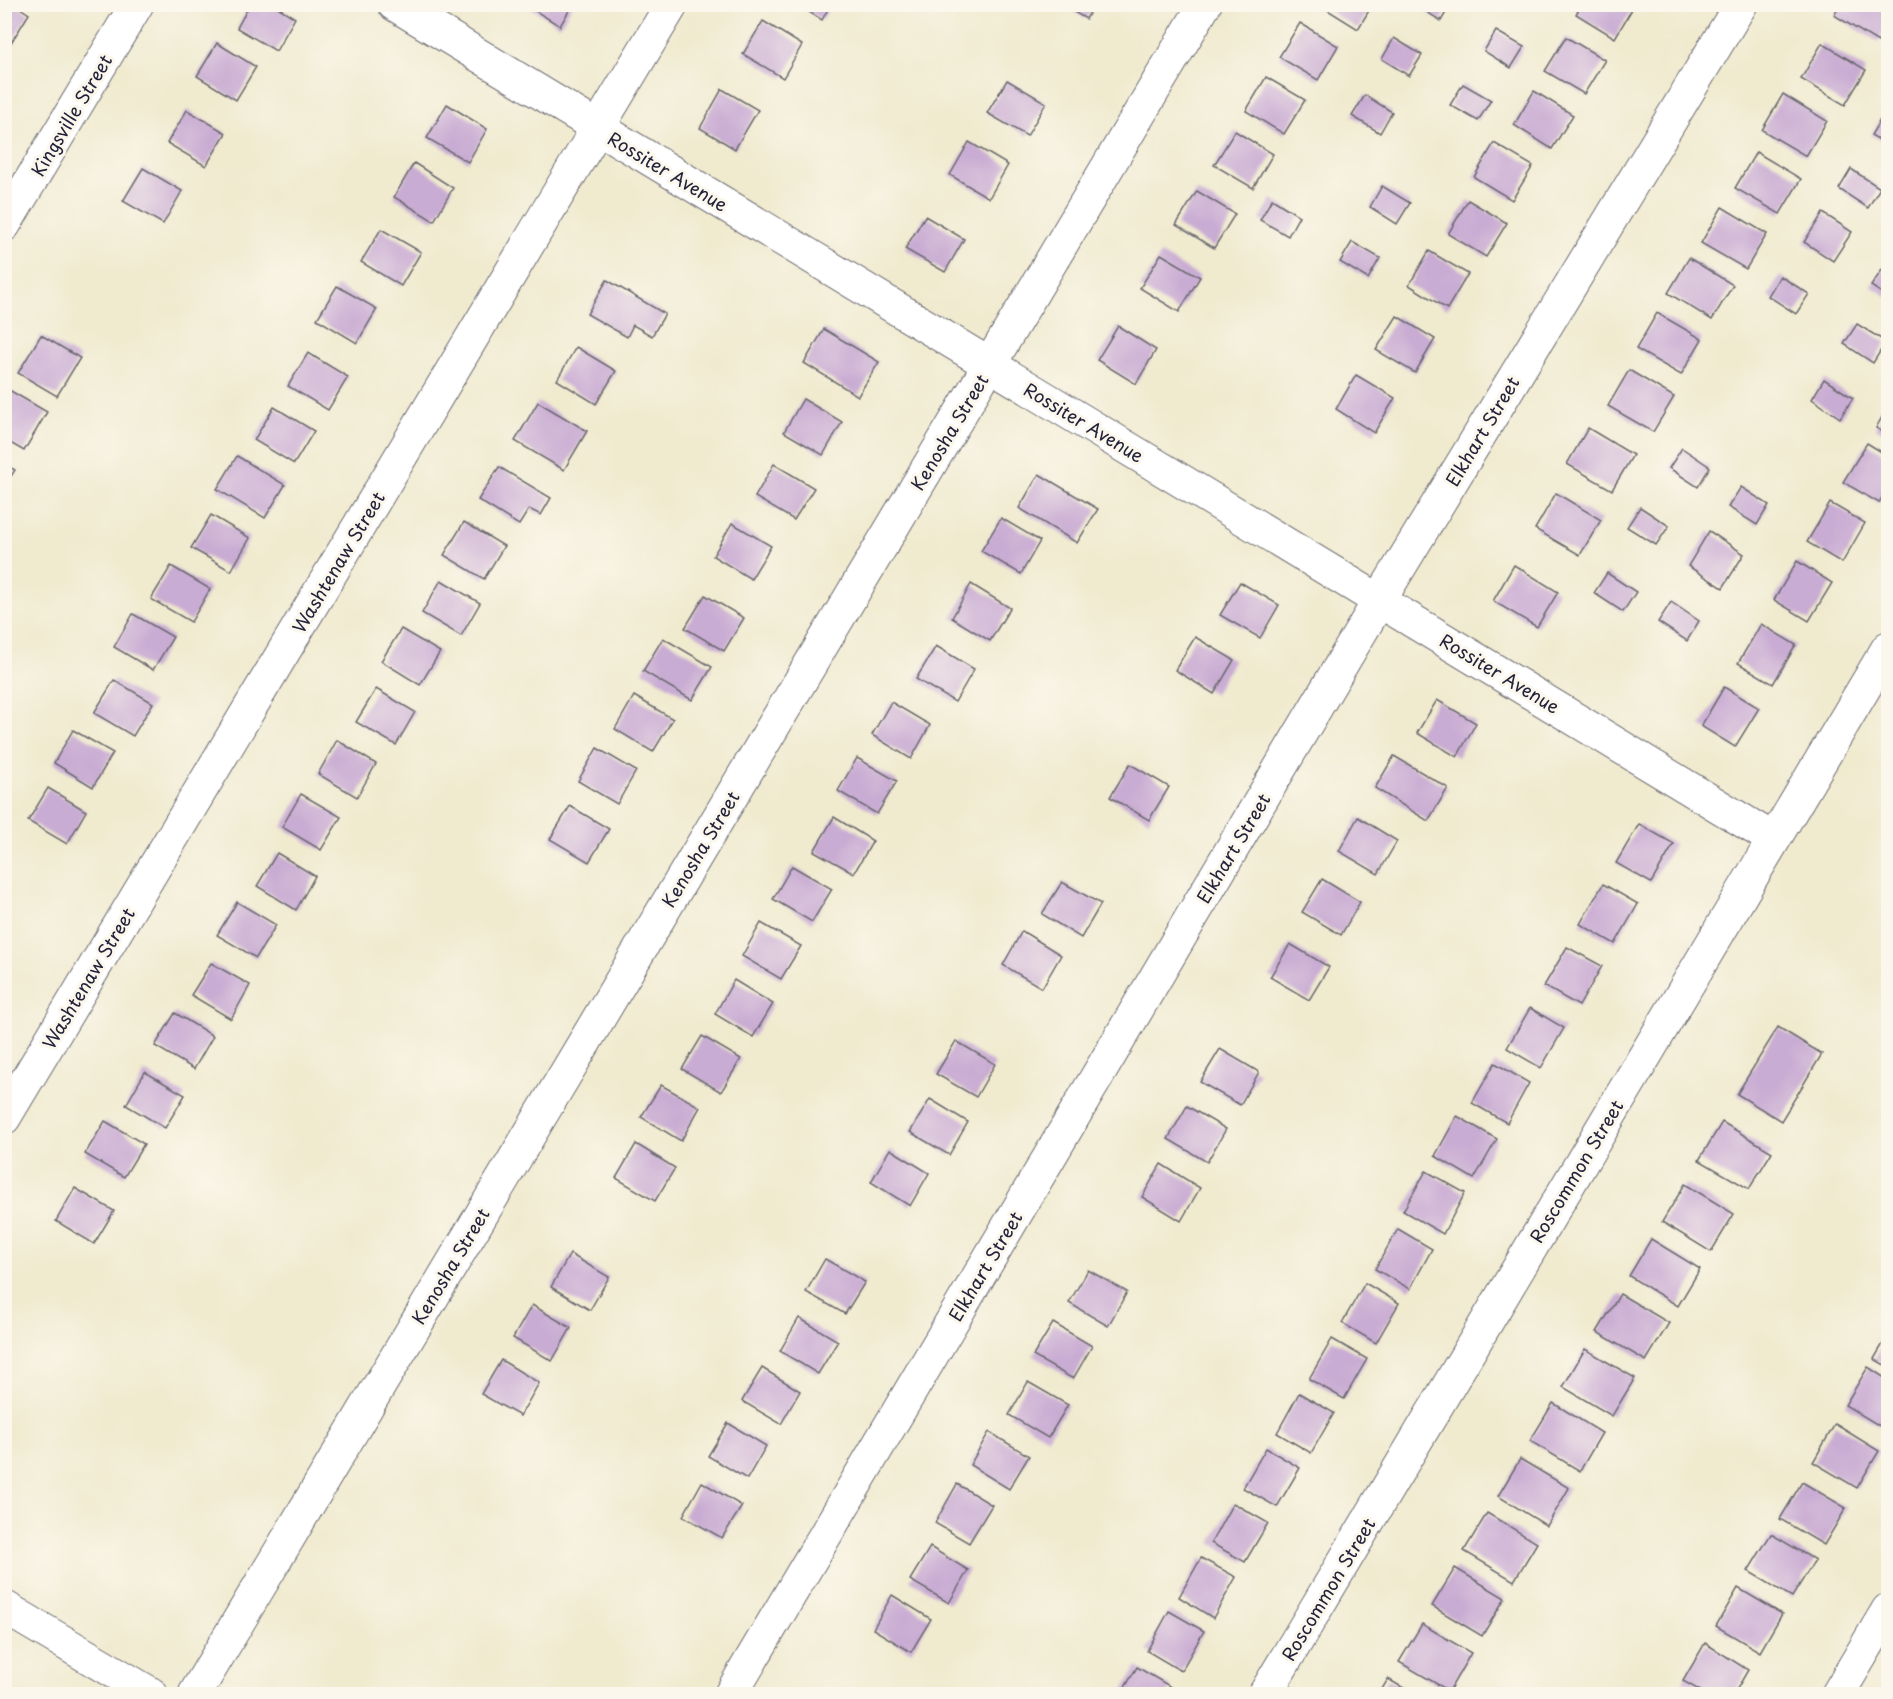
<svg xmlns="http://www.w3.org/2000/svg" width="1893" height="1699" viewBox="0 0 1893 1699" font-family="'Playpen Sans',sans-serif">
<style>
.building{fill:#c9acd3}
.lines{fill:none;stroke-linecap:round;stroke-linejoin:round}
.minor-casing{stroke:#6a686f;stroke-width:35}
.tertiary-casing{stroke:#6a686f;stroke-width:35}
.minor{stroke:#fff;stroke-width:33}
.tertiary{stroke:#fff;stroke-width:33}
.labels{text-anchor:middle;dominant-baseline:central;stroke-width:6;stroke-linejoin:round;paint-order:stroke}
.street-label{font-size:18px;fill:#22223b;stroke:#fbf7ec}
</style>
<rect width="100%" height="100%" fill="#fbf7ec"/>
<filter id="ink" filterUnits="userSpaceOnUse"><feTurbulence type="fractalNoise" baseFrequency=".0167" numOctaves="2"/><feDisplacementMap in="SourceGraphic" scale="12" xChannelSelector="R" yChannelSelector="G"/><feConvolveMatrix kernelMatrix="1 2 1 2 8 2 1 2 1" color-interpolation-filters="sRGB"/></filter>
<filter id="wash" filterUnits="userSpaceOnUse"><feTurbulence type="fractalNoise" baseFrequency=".008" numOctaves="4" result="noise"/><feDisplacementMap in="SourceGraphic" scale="24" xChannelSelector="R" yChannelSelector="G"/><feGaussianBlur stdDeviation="1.35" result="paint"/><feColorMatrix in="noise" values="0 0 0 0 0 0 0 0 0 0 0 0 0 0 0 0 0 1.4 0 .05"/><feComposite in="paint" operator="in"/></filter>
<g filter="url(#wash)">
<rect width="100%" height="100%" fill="#f0eacf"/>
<g id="blocks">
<g class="building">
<path d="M4,4H14L29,14L4,54Z"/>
<path d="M250,4H273L295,18L276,51L237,28Z"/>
<path d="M524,4H573L560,26Z"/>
<path d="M796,4H831L822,20Z"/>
<path d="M1060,4H1095L1086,19Z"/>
<path d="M1318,4H1373L1358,29Z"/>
<path d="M1414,4H1451L1441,21Z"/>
<path d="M1582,4H1635L1615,38L1576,14Z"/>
<path d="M1840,4H1888V24L1878,42L1834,15Z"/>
<path d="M763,21L802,45L783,78L743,54Z"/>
<path d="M1300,23L1338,46L1318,80L1279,57Z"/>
<path d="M1496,31L1524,47L1511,68L1484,51Z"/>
<path d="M1566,37L1605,60L1584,94L1545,71Z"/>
<path d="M1394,38L1422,55L1409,76L1382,59Z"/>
<path d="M217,43L256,67L236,100L197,76Z"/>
<path d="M1822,43L1866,70L1845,105L1801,79Z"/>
<path d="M1266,77L1305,100L1284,134L1246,111Z"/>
<path d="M1007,80L1046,103L1027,136L987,113Z"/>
<path d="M1463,84L1491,100L1478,121L1450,105Z"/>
<path d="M722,89L758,110L735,149L700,128Z"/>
<path d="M1534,91L1573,115L1552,149L1514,125Z"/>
<path d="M1783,94L1827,121L1806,156L1762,130Z"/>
<path d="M1365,95L1392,112L1380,133L1352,116Z"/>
<path d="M447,104L487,129L468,162L427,138Z"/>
<path d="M1888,107V145L1871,135Z"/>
<path d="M187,110L226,133L206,166L167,143Z"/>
<path d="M1235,131L1273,154L1253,188L1214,165Z"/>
<path d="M969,142L1008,165L989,198L950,175Z"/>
<path d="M1494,143L1533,166L1512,200L1474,177Z"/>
<path d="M1756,152L1801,179L1780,214L1735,188Z"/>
<path d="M414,163L453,188L434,221L394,197Z"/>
<path d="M143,168L182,191L163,224L123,201Z"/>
<path d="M1851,169L1880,188L1868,208L1839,189Z"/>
<path d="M1382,186L1410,203L1397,224L1370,207Z"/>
<path d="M1197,191L1235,214L1214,248L1176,225Z"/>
<path d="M1272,199L1299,216L1288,236L1260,220Z"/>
<path d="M1468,200L1507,223L1486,257L1448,234Z"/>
<path d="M1722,207L1767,234L1746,269L1701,243Z"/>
<path d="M1823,213L1852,232L1833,261L1804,242Z"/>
<path d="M925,216L964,239L945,272L905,249Z"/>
<path d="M381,229L421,252L401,286L361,262Z"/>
<path d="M1352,242L1380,258L1368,279L1340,262Z"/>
<path d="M1429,251L1468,274L1447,309L1409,285Z"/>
<path d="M1161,254L1200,277L1179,312L1140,288Z"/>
<path d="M1689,258L1733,285L1712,320L1668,293Z"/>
<path d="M1884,267L1888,269V297L1871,286Z"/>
<path d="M1780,276L1809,294L1796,314L1768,296Z"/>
<path d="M607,280L665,314L652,336L633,325L627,337L587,314Z"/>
<path d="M337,286L377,309L357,343L317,319Z"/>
<path d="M1657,313L1702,339L1681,375L1636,349Z"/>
<path d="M1397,316L1435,339L1415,373L1376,350Z"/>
<path d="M1857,324L1886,342L1873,363L1844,344Z"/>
<path d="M1118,326L1156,350L1136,384L1097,360Z"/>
<path d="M824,329L879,362L858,396L804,363Z"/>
<path d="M41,335L80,358L57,396L18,373Z"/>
<path d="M576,347L616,371L596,404L557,380Z"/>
<path d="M308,353L348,377L328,410L288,386Z"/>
<path d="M1629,370L1674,397L1653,432L1608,406Z"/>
<path d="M1356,375L1395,398L1374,433L1336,409Z"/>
<path d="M1824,379L1853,398L1840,418L1812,399Z"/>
<path d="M9,390L47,412L24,451L5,440V396Z"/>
<path d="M803,399L842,422L823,455L784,432Z"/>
<path d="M538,402L587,431L564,470L515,441Z"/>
<path d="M1888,406V435L1876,428Z"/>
<path d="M274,407L314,431L294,464L254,440Z"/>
<path d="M1588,428L1633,455L1612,490L1567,464Z"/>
<path d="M1867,443L1888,456V486L1879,503L1843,482Z"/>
<path d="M1682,448L1710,467L1698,487L1669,468Z"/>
<path d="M237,456L285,485L265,518L217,489Z"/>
<path d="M4,464L15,470L4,487Z"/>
<path d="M774,464L814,488L794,520L755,497Z"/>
<path d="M499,467L551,498L541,515L529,509L519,525L478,500Z"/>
<path d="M1039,474L1098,509L1077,543L1019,508Z"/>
<path d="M1741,487L1769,505L1757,525L1728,507Z"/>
<path d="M1556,493L1601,520L1580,555L1535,529Z"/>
<path d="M1830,503L1865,523L1842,563L1807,542Z"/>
<path d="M1640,507L1669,526L1656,545L1627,527Z"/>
<path d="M211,515L250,538L231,571L191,548Z"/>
<path d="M1001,518L1040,541L1021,574L981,551Z"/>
<path d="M464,522L504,546L484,579L444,555Z"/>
<path d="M732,523L771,546L751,579L713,556Z"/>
<path d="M1709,531L1744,554L1723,588L1688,566Z"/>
<path d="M1797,561L1832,583L1809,621L1774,600Z"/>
<path d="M1514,565L1558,592L1537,627L1493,601Z"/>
<path d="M171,566L210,589L191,622L151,599Z"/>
<path d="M1607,573L1636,592L1623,612L1594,593Z"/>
<path d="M441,580L480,603L461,636L422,613Z"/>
<path d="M1240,582L1279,605L1260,638L1220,615Z"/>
<path d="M971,584L1010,608L990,641L952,618Z"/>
<path d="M705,595L744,618L724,651L685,628Z"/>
<path d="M1671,602L1699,621L1687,641L1658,622Z"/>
<path d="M133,614L173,637L153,670L114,647Z"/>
<path d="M1761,624L1796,645L1773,684L1738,663Z"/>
<path d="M401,629L440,652L420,685L381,661Z"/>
<path d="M1195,637L1234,660L1214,694L1175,670Z"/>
<path d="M663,638L712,667L692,700L643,671Z"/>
<path d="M936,646L974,669L955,702L916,679Z"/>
<path d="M114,680L153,703L133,736L94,713Z"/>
<path d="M1724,687L1759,708L1735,747L1701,726Z"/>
<path d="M376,689L415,712L396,745L356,722Z"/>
<path d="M634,696L673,719L653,752L615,729Z"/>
<path d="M1437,700L1476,723L1457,757L1417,733Z"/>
<path d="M891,702L930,725L911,759L872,735Z"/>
<path d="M73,730L113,753L93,787L54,763Z"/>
<path d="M337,740L376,764L357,797L318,774Z"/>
<path d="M597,748L636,771L617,804L578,781Z"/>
<path d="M1394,756L1448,788L1428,821L1375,788Z"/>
<path d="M857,758L897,781L877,814L838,791Z"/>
<path d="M1130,764L1169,787L1149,820L1110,797Z"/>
<path d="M48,788L86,811L67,844L28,821Z"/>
<path d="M301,794L341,817L321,850L282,827Z"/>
<path d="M570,806L609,829L589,862L550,839Z"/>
<path d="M834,817L873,841L854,873L814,851Z"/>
<path d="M1358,817L1397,841L1378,874L1339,851Z"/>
<path d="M1639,824L1674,844L1651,883L1616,863Z"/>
<path d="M277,853L315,876L296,910L257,886Z"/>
<path d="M792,866L832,889L812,922L773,899Z"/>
<path d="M1322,879L1360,902L1341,935L1302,912Z"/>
<path d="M1062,882L1101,904L1081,938L1042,914Z"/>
<path d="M1603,884L1638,904L1615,944L1580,924Z"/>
<path d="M237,902L276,925L256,958L217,935Z"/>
<path d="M761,923L801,946L781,979L742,956Z"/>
<path d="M1022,931L1061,955L1042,988L1003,965Z"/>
<path d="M1290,944L1329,967L1309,1000L1270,977Z"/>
<path d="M1567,947L1602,966L1579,1006L1544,986Z"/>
<path d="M211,963L250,985L231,1019L191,995Z"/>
<path d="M734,980L773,1004L753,1037L715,1014Z"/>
<path d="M1530,1008L1564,1028L1541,1068L1507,1048Z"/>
<path d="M175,1013L213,1036L194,1069L155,1046Z"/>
<path d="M1778,1027L1822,1054L1781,1121L1737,1094Z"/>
<path d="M702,1036L741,1059L721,1092L682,1069Z"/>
<path d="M956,1041L995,1064L976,1097L936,1074Z"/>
<path d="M1220,1049L1259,1072L1240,1105L1200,1082Z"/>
<path d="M1495,1063L1529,1083L1507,1123L1472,1103Z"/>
<path d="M145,1072L185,1095L165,1128L126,1105Z"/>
<path d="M661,1085L700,1107L681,1141L641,1117Z"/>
<path d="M930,1099L968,1122L949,1155L910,1132Z"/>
<path d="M1187,1106L1226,1129L1207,1162L1168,1139Z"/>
<path d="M1457,1116L1497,1139L1474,1179L1435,1156Z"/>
<path d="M105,1121L144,1144L124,1177L85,1154Z"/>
<path d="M1722,1122L1772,1152L1749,1189L1699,1160Z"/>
<path d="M636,1144L675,1168L655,1201L616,1178Z"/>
<path d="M890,1149L929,1173L910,1206L871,1182Z"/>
<path d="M1161,1164L1200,1188L1181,1221L1142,1197Z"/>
<path d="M1426,1171L1465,1193L1443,1234L1403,1211Z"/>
<path d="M1685,1184L1734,1214L1711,1252L1662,1222Z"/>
<path d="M75,1188L114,1211L94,1244L56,1221Z"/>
<path d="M1398,1229L1432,1249L1410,1289L1375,1269Z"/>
<path d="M1651,1239L1700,1269L1678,1306L1629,1276Z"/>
<path d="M570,1254L609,1277L590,1310L551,1287Z"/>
<path d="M825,1259L865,1282L845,1314L806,1292Z"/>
<path d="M1088,1270L1127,1292L1108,1326L1069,1303Z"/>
<path d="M1365,1283L1399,1303L1376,1343L1342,1323Z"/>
<path d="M1620,1294L1669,1323L1646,1361L1597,1332Z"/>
<path d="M532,1305L571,1328L552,1361L513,1338Z"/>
<path d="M799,1318L838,1341L818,1374L780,1351Z"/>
<path d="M1053,1323L1092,1346L1073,1379L1033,1356Z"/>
<path d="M1888,1335V1367L1874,1359Z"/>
<path d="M1332,1339L1367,1359L1344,1399L1309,1379Z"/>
<path d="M1585,1349L1635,1378L1612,1416L1563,1387Z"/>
<path d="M501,1360L539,1383L520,1416L481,1394Z"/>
<path d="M1868,1367L1888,1380V1431L1845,1405Z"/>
<path d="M762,1368L800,1391L781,1424L742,1401Z"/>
<path d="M1028,1382L1068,1405L1048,1438L1009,1415Z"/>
<path d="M1299,1393L1334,1413L1311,1453L1277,1433Z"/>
<path d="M1553,1403L1602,1433L1580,1471L1530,1441Z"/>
<path d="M728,1423L766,1446L747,1479L708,1456Z"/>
<path d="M1835,1424L1879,1451L1857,1488L1813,1462Z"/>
<path d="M989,1432L1029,1456L1009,1489L970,1465Z"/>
<path d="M1266,1448L1300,1468L1277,1507L1243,1488Z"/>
<path d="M1520,1459L1569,1488L1547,1526L1498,1496Z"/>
<path d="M702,1482L742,1506L722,1538L683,1516Z"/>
<path d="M1802,1482L1846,1508L1824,1545L1780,1519Z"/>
<path d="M957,1484L992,1505L969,1543L935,1523Z"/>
<path d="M1233,1503L1268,1523L1245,1562L1211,1543Z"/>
<path d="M1487,1513L1537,1543L1514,1581L1464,1551Z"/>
<path d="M1771,1534L1815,1560L1792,1597L1748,1571Z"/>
<path d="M930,1547L968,1570L949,1603L910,1580Z"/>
<path d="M1201,1558L1236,1577L1213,1618L1179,1597Z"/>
<path d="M1455,1568L1505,1598L1482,1636L1432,1606Z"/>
<path d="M1738,1588L1782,1614L1760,1652L1716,1626Z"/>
<path d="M892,1595L931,1619L911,1652L873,1629Z"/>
<path d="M1169,1611L1204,1631L1181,1671L1147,1651Z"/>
<path d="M1422,1624L1471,1653L1449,1691L1399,1662Z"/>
<path d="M1705,1643L1748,1670L1734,1694H1706L1683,1681Z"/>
<path d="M1137,1667L1171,1687L1167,1694H1121Z"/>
<path d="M1388,1679L1414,1694H1379Z"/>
</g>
</g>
</g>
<g filter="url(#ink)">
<use href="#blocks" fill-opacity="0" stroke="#6a686f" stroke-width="1.5"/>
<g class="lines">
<g class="minor-casing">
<g id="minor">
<path d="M394,4L1773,839"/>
<path d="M4,225L137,4"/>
<path d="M4,1118L672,4"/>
<path d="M195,1694L1205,4"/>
<path d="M731,1694L1379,601L1741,4"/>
<path d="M1265,1694L1888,648"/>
<path d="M1838,1694L1888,1610"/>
</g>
</g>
<g class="tertiary-casing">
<path id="tertiary" d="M4,1607L151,1694"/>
</g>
<use href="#minor" class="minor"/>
<use href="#tertiary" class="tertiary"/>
</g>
</g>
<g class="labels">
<g class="street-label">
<text transform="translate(71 115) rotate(-59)">Kingsville Street</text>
<text transform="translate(668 171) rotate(31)">Rossiter Avenue</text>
<text transform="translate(1084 422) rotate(31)">Rossiter Avenue</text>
<text transform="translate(1482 431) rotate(-59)">Elkhart Street</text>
<text transform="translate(949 432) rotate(-59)">Kenosha Street</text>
<text transform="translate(338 562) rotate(-59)">Washtenaw Street</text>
<text transform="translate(1500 673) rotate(31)">Rossiter Avenue</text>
<text transform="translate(1233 848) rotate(-59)">Elkhart Street</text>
<text transform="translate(700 849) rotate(-59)">Kenosha Street</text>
<text transform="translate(88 978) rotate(-59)">Washtenaw Street</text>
<text transform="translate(1576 1171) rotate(-59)">Roscommon Street</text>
<text transform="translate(450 1266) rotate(-59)">Kenosha Street</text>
<text transform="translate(985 1266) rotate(-59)">Elkhart Street</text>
<text transform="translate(1328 1589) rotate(-59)">Roscommon Street</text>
</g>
</g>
<rect width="1893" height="1699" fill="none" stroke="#fbf7ec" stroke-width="24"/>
</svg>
